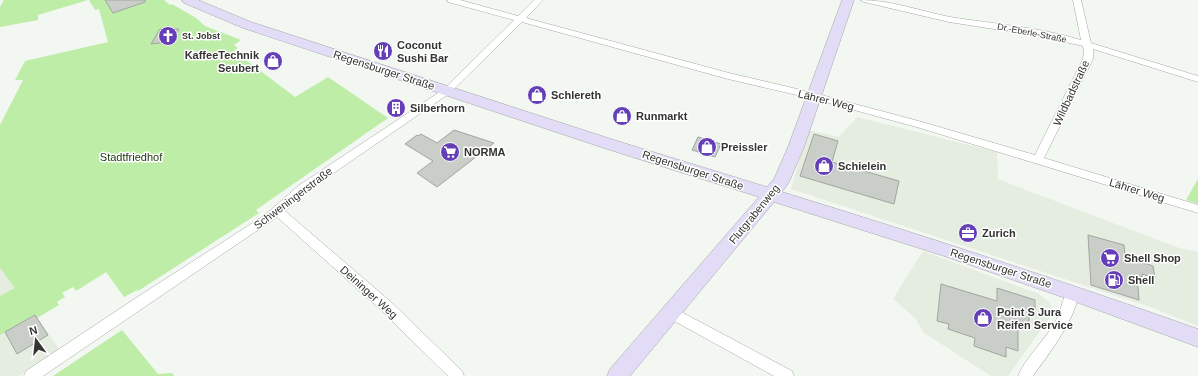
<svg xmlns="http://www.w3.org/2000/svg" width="1198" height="376" viewBox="0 0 1198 376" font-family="Helvetica,sans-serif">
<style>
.built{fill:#e4ede0}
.green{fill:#beeda8}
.building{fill:#cacec9;stroke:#a1a59f}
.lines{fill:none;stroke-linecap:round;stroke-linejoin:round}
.street-casing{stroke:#a4a8a3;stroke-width:1}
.secondary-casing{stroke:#a4a8a3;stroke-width:1}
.street{fill:#fff;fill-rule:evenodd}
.secondary{fill:#e2dcf6;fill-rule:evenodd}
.labels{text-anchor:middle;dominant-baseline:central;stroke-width:3;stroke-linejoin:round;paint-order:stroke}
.far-street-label{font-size:9px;fill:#343533;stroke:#fff}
.far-poi-label{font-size:9px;font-weight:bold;fill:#343533;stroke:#fff;text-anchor:start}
.poi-label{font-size:11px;font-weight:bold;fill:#343533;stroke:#fff;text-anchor:start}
.street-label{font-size:11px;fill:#343533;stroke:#fff}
.park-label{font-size:11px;fill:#173503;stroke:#fff}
</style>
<rect width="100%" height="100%" fill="#f3f7f1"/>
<g class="built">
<path d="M857,117L997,152L998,179L1176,247L1198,252V326L1150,307L791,189L808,130L839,137Z"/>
<path d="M923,251L1039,294L1049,302L1053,310L1050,317L1008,376H991L924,333L915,318L893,299Z"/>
<path d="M0,268L16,288L0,296Z"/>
<path d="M35,315L59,349L19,376H0V335Z"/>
</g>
<g class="green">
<path d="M4,0H88L38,15V20L0,27V7Z"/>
<path d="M89,0H164L170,5L172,4L196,18L205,26L241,40L234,45L238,48L234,51L295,97L328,77L388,118L256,210L259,213L138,291L137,290L124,297L106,272L76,291L73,287L62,293L65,297L57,302L59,305L37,318L34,315L0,335V296L15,288L0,268V125L23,80H15L25,61L108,42L99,9L95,10Z"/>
<path d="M1198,179V204L1186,200Z"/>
<path d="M122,330L158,374L172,373L174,376H53Z"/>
</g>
<g class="building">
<path d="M105,0H145V2L113,13Z"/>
<path d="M160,29H179L172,41L168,42L151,44Z"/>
<path d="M454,130L494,143L437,187L417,173L433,161L405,144L417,135L418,136L421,134L437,143Z"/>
<path d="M814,134L838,141L832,162L899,181L894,204L800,176Z"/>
<path d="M698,137L721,144L715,157L692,150Z"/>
<path d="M1088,235L1124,245L1125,256L1153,266L1155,278L1142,274V277L1137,275L1139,300L1091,285Z"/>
<path d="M941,284L997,301V288L1035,300V316L1029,313V324L1018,321V351L1006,347V357L974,346L975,338L948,329L949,324L937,321Z"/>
<path d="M35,315L48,335L17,354L5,332Z"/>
</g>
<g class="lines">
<g class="street-casing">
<g id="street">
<path d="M447,0H460L518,16L534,0H543L526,18L729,73L814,93L922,122L1035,155L1083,59L1084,52L1083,46L1038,36L949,22L864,2L860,0C891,0 920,11 950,17C994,24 1039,27 1081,40L1073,0H1081L1091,43L1198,76V82L1093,49V59L1044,158L1198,205V213L920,128L814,99L728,79L522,22L450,93L306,192L285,211L391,302L462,371L464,376H448L381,310L277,217L43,376H24L26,371L139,296L265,215L298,186L444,89L514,20L448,2Z"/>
<path d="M1072,287L1076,288C1086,307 1044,360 1033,376H1018C1026,357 1044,341 1054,324C1061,312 1062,300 1068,288Z"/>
<path d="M672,307L792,371L794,376H774L667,317L666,313L667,309Z"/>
</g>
</g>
<g class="secondary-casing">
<path id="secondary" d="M182,0H198L251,22L614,140L767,187L774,179L788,147L842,0H854L804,147L789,182L782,192C922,235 1060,280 1198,329V347L1068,299L941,255L774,202L630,376H607L610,369L759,197L604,148L243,28L184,3Z"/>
</g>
<use href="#street" class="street"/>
<use href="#secondary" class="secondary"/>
</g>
<defs>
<g id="church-disc" transform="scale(1)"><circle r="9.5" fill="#643fb7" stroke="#fff"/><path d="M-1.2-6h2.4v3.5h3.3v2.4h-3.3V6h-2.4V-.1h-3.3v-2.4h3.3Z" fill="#fff"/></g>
<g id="restaurant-disc" transform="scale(1)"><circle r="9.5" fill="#643fb7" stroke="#fff"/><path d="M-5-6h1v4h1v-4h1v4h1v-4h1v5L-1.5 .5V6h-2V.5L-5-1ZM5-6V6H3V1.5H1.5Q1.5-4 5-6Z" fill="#fff"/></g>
<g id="shop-disc" transform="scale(1)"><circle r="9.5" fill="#643fb7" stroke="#fff"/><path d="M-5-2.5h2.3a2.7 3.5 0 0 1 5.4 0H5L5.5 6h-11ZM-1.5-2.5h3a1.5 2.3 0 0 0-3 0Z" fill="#fff"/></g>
<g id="building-disc" transform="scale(1)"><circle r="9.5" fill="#643fb7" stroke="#fff"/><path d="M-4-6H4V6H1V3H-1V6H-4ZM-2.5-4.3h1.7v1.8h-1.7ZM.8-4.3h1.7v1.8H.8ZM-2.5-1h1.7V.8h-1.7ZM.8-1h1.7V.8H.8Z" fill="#fff"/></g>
<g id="supermarket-disc" transform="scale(1)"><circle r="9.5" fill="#643fb7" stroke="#fff"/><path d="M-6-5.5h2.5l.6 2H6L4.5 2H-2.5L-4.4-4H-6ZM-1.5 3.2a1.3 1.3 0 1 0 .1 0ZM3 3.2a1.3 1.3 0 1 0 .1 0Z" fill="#fff"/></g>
<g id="office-disc" transform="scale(1)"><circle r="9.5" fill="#643fb7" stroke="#fff"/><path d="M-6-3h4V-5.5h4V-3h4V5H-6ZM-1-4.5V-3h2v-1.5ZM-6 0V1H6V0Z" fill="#fff"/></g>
<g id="fuel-disc" transform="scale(1)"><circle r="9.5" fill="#643fb7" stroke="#fff"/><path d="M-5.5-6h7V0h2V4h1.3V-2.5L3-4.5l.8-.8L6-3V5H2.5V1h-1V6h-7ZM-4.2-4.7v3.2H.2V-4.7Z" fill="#fff"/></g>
</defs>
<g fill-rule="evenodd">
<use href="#church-disc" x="168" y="36"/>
<use href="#restaurant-disc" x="383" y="51"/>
<use href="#shop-disc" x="273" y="61"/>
<use href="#shop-disc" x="537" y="95"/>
<use href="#building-disc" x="396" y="108"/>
<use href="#shop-disc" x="622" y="116"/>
<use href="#shop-disc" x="707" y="147"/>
<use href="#supermarket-disc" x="450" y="152"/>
<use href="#shop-disc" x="824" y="166"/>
<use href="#office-disc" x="968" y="233"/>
<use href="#supermarket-disc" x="1110" y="258"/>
<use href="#fuel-disc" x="1114" y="280"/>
<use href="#shop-disc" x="983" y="318"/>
</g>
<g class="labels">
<g class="far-street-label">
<text transform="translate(1032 33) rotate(11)">Dr.-Eberle-Straße</text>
</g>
<g class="far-poi-label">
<text x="182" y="36">St. Jobst</text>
</g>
<g class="poi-label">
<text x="397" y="45">Coconut<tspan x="397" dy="13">Sushi Bar</tspan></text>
<text x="259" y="55" text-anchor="end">KaffeeTechnik<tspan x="259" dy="13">Seubert</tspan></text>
<text x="551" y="95">Schlereth</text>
<text x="410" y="108">Silberhorn</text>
<text x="636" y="116">Runmarkt</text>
<text x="721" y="147">Preissler</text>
<text x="464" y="152">NORMA</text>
<text x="838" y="166">Schielein</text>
<text x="982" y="233">Zurich</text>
<text x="1124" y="258">Shell Shop</text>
<text x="1128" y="280">Shell</text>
<text x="997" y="312">Point S Jura<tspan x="997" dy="13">Reifen Service</tspan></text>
</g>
<g class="street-label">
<text transform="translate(384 70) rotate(18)">Regensburger Straße</text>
<text transform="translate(1071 93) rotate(-65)">Wildbadstraße</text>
<text transform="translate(826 100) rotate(14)">Lährer Weg</text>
<text transform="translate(693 170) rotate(18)">Regensburger Straße</text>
<text transform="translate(1137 190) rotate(17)">Lährer Weg</text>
<text transform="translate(293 198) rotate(-37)">Schweningerstraße</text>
<text transform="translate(754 214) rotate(-51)">Flutgrabenweg</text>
<text transform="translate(1001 268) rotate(18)">Regensburger Straße</text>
<text transform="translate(369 292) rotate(42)">Deininger Weg</text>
</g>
<g class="park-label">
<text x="131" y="157">Stadtfriedhof</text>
</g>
</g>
<g transform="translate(36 340) rotate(345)" stroke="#ffffff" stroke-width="3" paint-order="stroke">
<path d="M0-3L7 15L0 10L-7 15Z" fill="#343533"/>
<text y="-6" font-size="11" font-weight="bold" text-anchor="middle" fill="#343533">N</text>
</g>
</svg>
